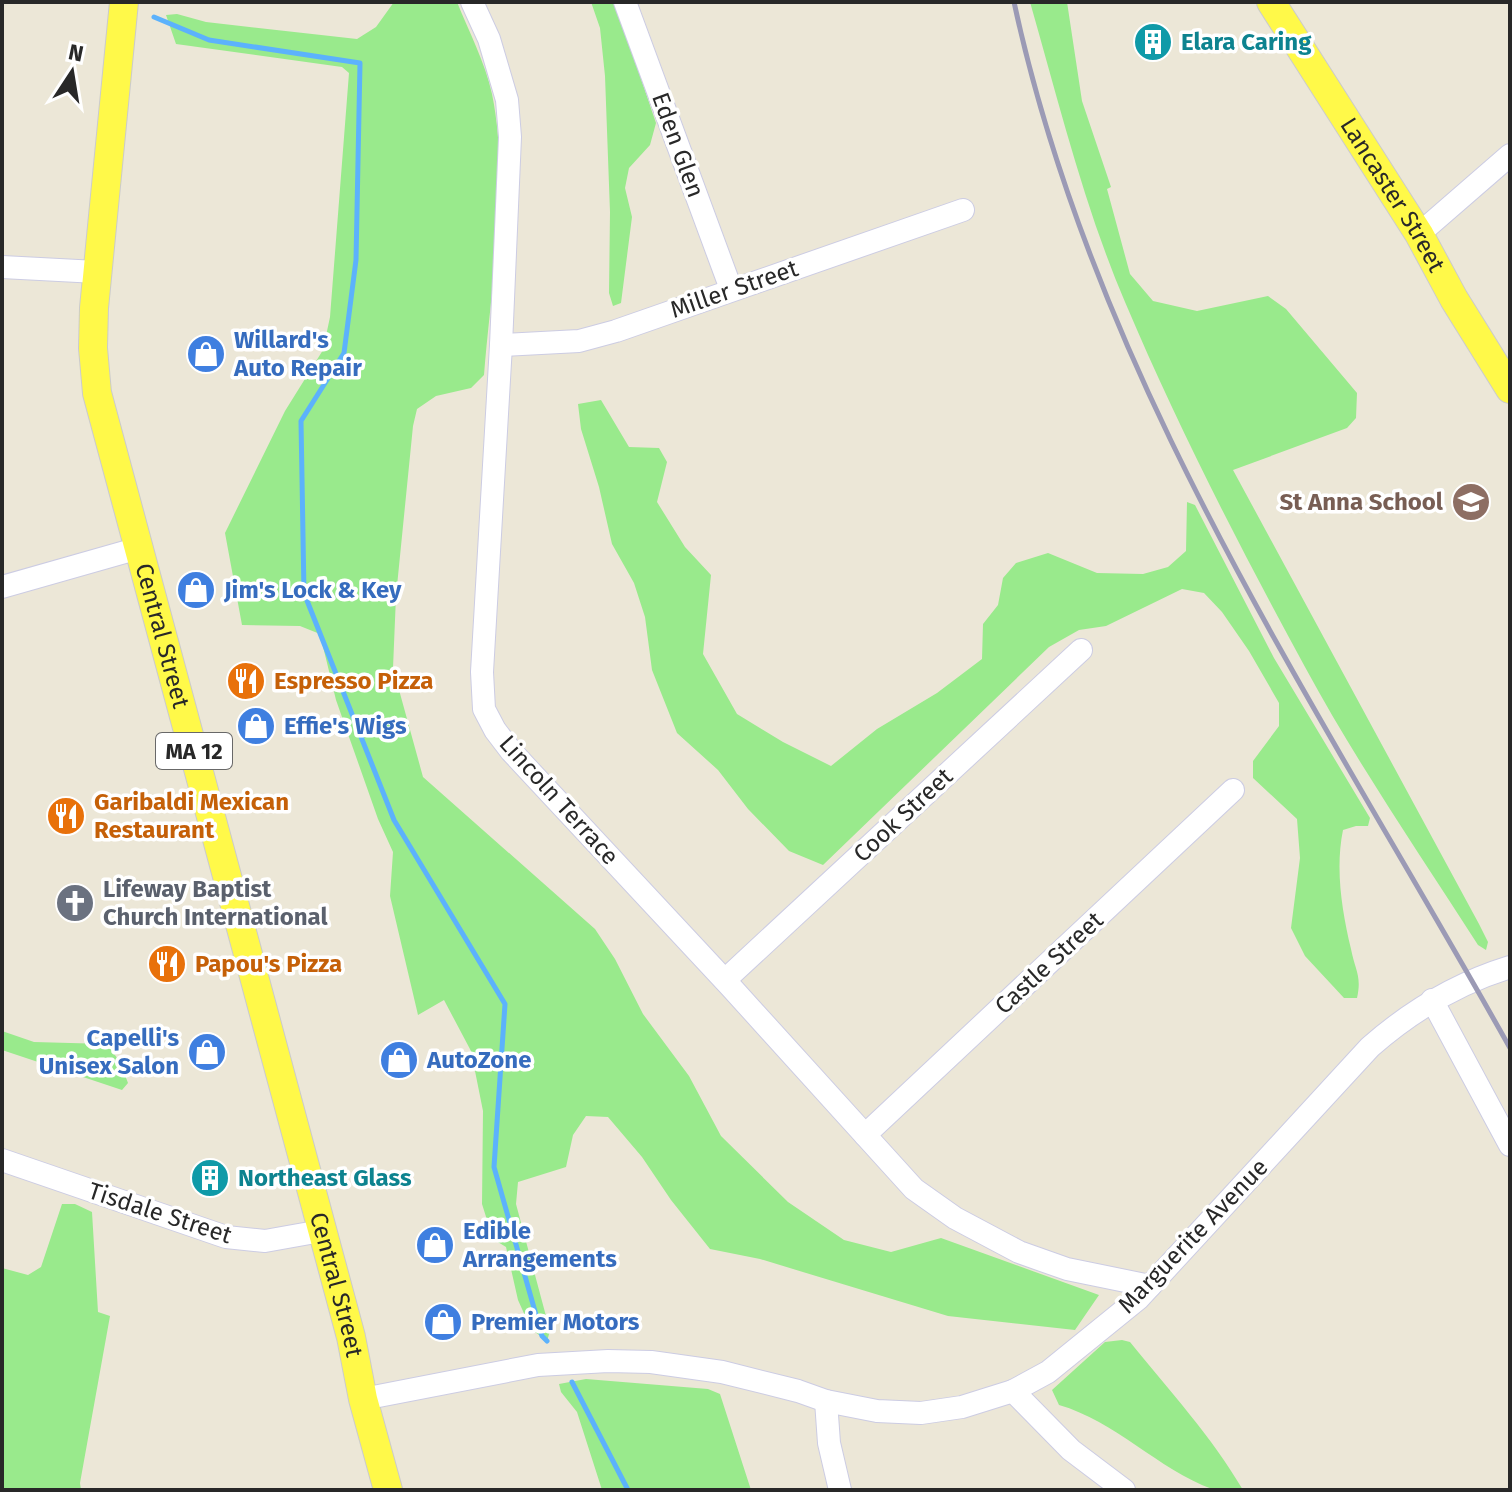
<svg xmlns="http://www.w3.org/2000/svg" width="1512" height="1492" viewBox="0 0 1512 1492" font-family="'Fira Sans',sans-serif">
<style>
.green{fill:#99ea8c}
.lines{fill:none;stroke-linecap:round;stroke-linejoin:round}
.stream{stroke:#5cb2fc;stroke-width:5}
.minor-casing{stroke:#cccce3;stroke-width:24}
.major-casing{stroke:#cbcbcb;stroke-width:30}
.minor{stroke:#fff;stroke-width:22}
.major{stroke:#fff949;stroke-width:28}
.rail{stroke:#9b9ab5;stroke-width:5}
.labels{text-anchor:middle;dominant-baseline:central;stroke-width:7;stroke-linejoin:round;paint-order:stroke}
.shield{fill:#fff;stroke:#686868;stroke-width:2}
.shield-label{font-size:22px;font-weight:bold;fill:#282828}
.culture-label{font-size:24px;font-weight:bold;fill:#0d838f;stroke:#fff;text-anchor:start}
.street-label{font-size:24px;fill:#282828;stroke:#fff}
.shop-label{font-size:24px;font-weight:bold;fill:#366cbe;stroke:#fff;text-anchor:start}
.education-label{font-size:24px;font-weight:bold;fill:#785e54;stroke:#fff;text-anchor:end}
.food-label{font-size:24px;font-weight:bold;fill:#c56008;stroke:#fff;text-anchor:start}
.worship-label{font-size:24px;font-weight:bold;fill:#5b616d;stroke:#fff;text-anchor:start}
</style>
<rect width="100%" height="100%" fill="#ece7d7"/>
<g class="green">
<path d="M394,2H457C469,32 485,62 492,94C510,181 491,285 484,375L471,388L436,396L417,409L413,426L396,596L393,668L423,777L595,929L615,959L643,1014L689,1076L721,1136L788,1202L844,1240L891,1252L941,1238L1099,1295L1075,1330L948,1316L760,1259L710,1249L671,1200L642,1157L608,1117L586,1116L573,1135L566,1167L518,1182L516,1204L550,1331L547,1341L531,1329L518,1300L506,1247L493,1239L482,1204L483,1111L471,1051L444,1000L418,1015L390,896L393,852L378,819L336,700L320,634L300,626L242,625L225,533L285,411L323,350L330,317L349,73L342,67L176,44L166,15L177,14L206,22L357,39L376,27Z"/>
<path d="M591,2H615L656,123L650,145L629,168L625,188L632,217L621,303L613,306L609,293L610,212L605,76L600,28Z"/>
<path d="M1030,2H1067L1082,101L1111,187L1107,189L1130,274L1153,301L1197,311L1268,296L1286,309L1357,393L1356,418L1347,428L1233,470L1479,924L1488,942L1486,950L1478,945C1419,853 1357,763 1305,667C1240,548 1178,427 1125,302C1084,206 1059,103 1030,2Z"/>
<path d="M601,400L629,447L659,448L667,462L657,502L685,547L711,575L703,654L737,714L783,742L831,766L877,729L937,693L982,659L983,624L998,605L1003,578L1016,563L1048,553L1097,573L1143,574L1168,567L1186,551L1187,502L1195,505L1274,658L1370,818L1368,826H1356L1343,830C1335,869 1342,911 1351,949C1355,970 1362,976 1357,998H1344L1305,956L1291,928L1300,858L1297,819L1253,778V761L1279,726V703L1249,651L1222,612L1204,593L1182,589L1106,626L1079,630L1049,647L823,865L789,851L748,809L718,770L677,733L652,670L645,617L634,583L612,544L599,487L581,429L578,404Z"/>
<path d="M2,1031L34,1042L107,1044L120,1062L128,1083L122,1090L2,1050Z"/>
<path d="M62,1204H75L92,1212L98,1312L110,1316L80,1483L81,1490H2V1268L28,1275L41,1267Z"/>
<path d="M1122,1340L1130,1342C1169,1390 1212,1437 1243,1490C1233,1490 1221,1492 1212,1489C1158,1469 1115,1421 1059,1405L1052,1390L1105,1342Z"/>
<path d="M586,1379L708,1389L720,1394L751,1490H602L577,1412L561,1392L559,1384Z"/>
</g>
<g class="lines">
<g class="stream">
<path d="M154,17L209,40L360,63L356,260L344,353L301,421L304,593L394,820L505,1004L494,1167L542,1336L547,1341"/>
<path d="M572,1382L628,1490"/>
</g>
<g class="minor-casing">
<g id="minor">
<path d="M472,2L489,39L507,100L510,137L501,345L482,672L484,709L495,730L511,751L730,986L914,1189L955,1218L1019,1252L1067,1269L1150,1286"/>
<path d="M625,2L731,289"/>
<path d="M1419,234L1510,155"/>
<path d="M2,267L97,272"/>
<path d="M501,345L579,341L616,331L963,210"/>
<path d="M2,587L139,548"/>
<path d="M725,980L1081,650"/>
<path d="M1432,1000L1510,1145"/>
<path d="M865,1135L1233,790"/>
<path d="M2,1160L226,1237L265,1241L321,1231"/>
<path d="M1013,1391L1071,1450L1124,1490"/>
<path d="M363,1399L538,1365L608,1361L651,1362L722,1372L798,1391L826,1401L877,1411L921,1413L962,1407L1013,1391L1048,1372L1138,1299L1370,1047C1411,1011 1458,983 1510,967"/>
<path d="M826,1401L829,1443L840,1490"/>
</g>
</g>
<g class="major-casing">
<g id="major">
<path id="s1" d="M124,2L94,308L93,348L97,393L351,1337L363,1399L388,1490"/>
<path id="s2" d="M1271,2L1419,234L1454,299L1510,389"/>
</g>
</g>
<use href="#minor" class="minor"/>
<use href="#major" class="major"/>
<path class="rail" d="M1014,2C1096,384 1322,712 1510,1048"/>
</g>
<defs>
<g id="building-disc" transform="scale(2)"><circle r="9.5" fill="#0f9aa8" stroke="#fff"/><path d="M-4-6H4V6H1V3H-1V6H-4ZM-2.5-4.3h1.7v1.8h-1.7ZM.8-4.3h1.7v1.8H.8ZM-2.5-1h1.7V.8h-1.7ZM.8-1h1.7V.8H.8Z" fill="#fff"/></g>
<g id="shop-disc" transform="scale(2)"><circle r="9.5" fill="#3f7fe0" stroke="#fff"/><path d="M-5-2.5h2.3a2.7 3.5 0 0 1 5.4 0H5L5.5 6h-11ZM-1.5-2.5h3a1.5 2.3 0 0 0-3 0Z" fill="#fff"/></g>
<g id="school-disc" transform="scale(2)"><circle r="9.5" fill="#8d6e63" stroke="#fff"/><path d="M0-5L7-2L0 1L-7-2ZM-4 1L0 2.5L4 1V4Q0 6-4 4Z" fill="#fff"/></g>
<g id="restaurant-disc" transform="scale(2)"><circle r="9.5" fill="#e8710a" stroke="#fff"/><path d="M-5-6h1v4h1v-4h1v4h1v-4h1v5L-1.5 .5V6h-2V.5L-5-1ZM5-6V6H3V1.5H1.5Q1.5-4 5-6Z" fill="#fff"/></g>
<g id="church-disc" transform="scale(2)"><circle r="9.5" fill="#6b7280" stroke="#fff"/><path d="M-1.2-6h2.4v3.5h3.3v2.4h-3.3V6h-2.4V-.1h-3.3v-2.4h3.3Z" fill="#fff"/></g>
</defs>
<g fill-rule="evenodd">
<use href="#building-disc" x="1153" y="42"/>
<use href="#shop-disc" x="206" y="354"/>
<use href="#school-disc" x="1471" y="502"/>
<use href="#shop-disc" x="196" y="590"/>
<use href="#restaurant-disc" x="246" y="681"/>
<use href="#shop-disc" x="256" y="726"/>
<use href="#restaurant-disc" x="66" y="816"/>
<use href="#church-disc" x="75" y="903"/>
<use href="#restaurant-disc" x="167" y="964"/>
<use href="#shop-disc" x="207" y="1052"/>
<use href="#shop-disc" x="399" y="1060"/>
<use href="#building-disc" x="210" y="1178"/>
<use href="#shop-disc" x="435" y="1245"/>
<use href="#shop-disc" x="443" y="1322"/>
</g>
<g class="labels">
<rect class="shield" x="156" y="733" width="76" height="36" rx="6"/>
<g class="shield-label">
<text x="194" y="751">MA 12</text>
</g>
<g class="culture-label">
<text x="1181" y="42">Elara Caring</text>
<text x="238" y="1178">Northeast Glass</text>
</g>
<g class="street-label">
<text transform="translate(678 145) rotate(70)">Eden Glen</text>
<text stroke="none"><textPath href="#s2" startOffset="228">Lancaster Street</textPath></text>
<text transform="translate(734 289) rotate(-19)">Miller Street</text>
<text stroke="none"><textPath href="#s1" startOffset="644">Central Street</textPath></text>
<text transform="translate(559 800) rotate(48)">Lincoln Terrace</text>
<text transform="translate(903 815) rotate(-43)">Cook Street</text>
<text transform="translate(1049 963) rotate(-43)">Castle Street</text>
<text transform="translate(160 1213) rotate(18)">Tisdale Street</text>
<text transform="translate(1193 1236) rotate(-46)">Marguerite Avenue</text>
<text stroke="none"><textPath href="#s1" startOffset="1316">Central Street</textPath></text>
</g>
<g class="shop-label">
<text x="234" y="340">Willard's<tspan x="234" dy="28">Auto Repair</tspan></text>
<text x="224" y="590">Jim's Lock &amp; Key</text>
<text x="284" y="726">Effie's Wigs</text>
<text x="179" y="1038" text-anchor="end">Capelli's<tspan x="179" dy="28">Unisex Salon</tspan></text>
<text x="427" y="1060">AutoZone</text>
<text x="463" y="1231">Edible<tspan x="463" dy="28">Arrangements</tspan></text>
<text x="471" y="1322">Premier Motors</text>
</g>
<g class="education-label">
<text x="1443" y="502">St Anna School</text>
</g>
<g class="food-label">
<text x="274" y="681">Espresso Pizza</text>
<text x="94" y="802">Garibaldi Mexican<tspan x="94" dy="28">Restaurant</tspan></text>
<text x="195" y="964">Papou's Pizza</text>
</g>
<g class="worship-label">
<text x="103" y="889">Lifeway Baptist<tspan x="103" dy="28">Church International</tspan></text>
</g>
</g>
<rect width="1512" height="1492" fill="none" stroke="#282828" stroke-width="8"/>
<g transform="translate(72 72) rotate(12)" stroke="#ffffff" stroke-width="6" paint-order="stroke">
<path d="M0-6L14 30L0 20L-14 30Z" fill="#282828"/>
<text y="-12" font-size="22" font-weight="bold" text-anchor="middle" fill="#282828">N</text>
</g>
</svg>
